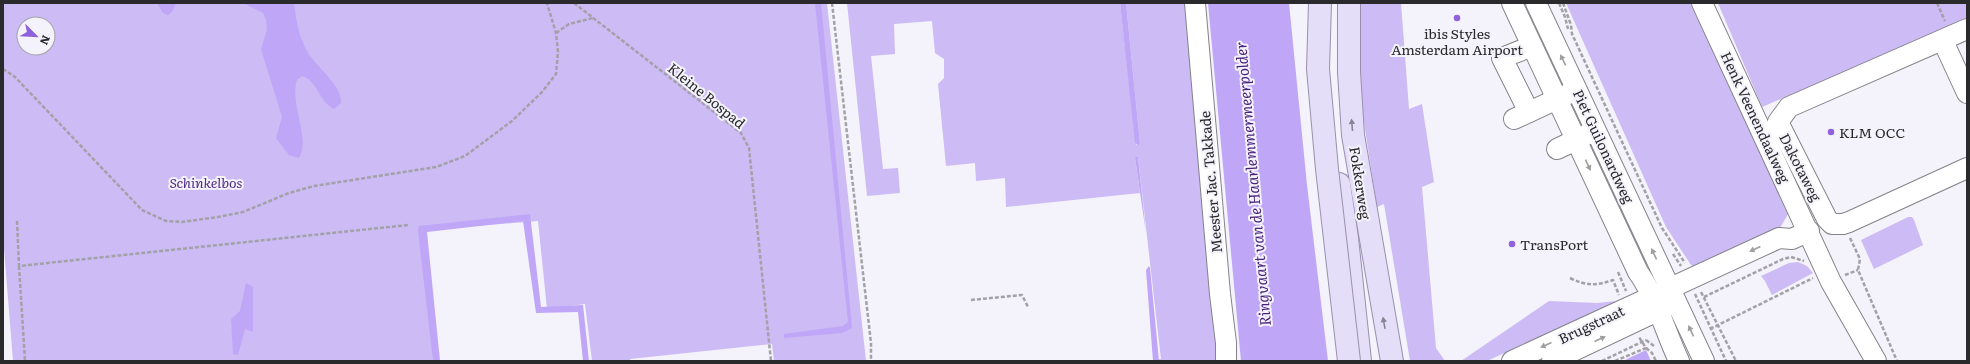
<svg xmlns="http://www.w3.org/2000/svg" width="1970" height="364" viewBox="0 0 1970 364" font-family="Literata,serif">
<style>
.green{fill:#ccbbf5;fill-rule:evenodd}
.water{fill:#bfa6f6}
.lines{fill:none;stroke-linecap:round;stroke-linejoin:round}
.minor-casing{stroke:#85838a;stroke-width:22}
.major-casing{stroke:#9890ad;stroke-width:24}
.path{stroke:#a3a1a7;stroke-width:2.5;stroke-dasharray:4 2;stroke-linecap:butt}
.minor{stroke:#fff;stroke-width:20}
.major{stroke:#e5def8;stroke-width:22}
.major-bridge-casing{stroke:#9890ad;stroke-width:24;stroke-linecap:butt}
.major-bridge{stroke:#e5def8;stroke-width:22}
.oneway{fill:#9f9fa0}
.oneway2{fill:#888492}
.poi-dot{fill:#8f61db;stroke:#f4f2fa;stroke-width:1.5}
.labels{text-anchor:middle;dominant-baseline:central;stroke-width:4;stroke-linejoin:round;paint-order:stroke}
.poi-label{font-size:14px;fill:#2a292c;stroke:#f4f2fa;text-anchor:start}
.street-label{font-size:14px;fill:#2a292c;stroke:#f4f2fa}
.park-label{font-size:14px;font-style:italic;fill:#502b85;stroke:#f4f2fa}
.water-label{font-size:15px;font-style:italic;fill:#48227c;stroke:#f4f2fa}
</style>
<rect width="100%" height="100%" fill="#f4f2fa"/>
<g class="green">
<path d="M3,3H827L866,361H774L772,344L630,359V361H592L585,304L547,309L538,221L426,230L433,361H13L3,236ZM24,24H48V48H24Z"/>
<path d="M847,3H1120L1136,145L1140,143L1126,3H1188L1219,361H1145L1161,359L1138,157L1135,158L1140,193L1006,207L1005,178L976,181L975,163L946,166L938,84L944,78V59L935,53L932,21L894,24L895,54L871,56L883,169L898,168L900,193L867,196Z"/>
<path d="M1360,3H1401L1409,109L1422,104L1434,182L1422,187L1436,348L1445,361H1410L1384,204L1377,207L1361,103Z"/>
<path d="M1566,3H1690L1787,199L1788,214L1780,228L1700,270L1691,265L1666,227Z"/>
<path d="M1718,3H1967V17L1937,32L1762,107Z"/>
<path d="M1590,139L1651,263L1643,267L1587,141Z"/>
<path d="M1908,217H1912L1914,220L1923,245L1874,269L1861,240Z"/>
<path d="M1798,262L1807,266L1813,273L1772,295L1765,281L1761,276L1789,263Z"/>
<path d="M1549,301L1597,303L1617,301L1487,361H1461Z"/>
</g>
<g class="water">
<path d="M157,3H176L172,12L168,15L163,13Z"/>
<path d="M243,3H294C296,20 299,37 307,51C315,66 343,86 341,103L334,109C319,102 318,81 302,76L297,80C289,104 311,138 299,158L289,155L276,138L282,117L261,49L267,30L266,19L263,13Z"/>
<path d="M815,3H821L852,328L842,333L784,338V334L843,326L848,322Z"/>
<path d="M1120,3H1126L1140,143L1138,145L1135,143Z"/>
<path d="M1208,3H1289L1307,185L1328,361H1241Z"/>
<path d="M1136,157H1138L1146,233L1135,158Z"/>
<path d="M530,214L541,307L583,305L589,361H583L578,312L536,313L523,221L427,232L440,361H433L418,231L419,226Z"/>
<path d="M1149,266L1150,268L1159,361H1153L1146,270Z"/>
<path d="M246,283L253,287V332L245,329L238,355L233,354L231,319L240,311Z"/>
<path d="M1646,350L1651,361H1623Z"/>
</g>
<g class="lines">
<g class="minor-casing">
<g id="minor">
<path d="M1195,3L1220,294L1226,343V361"/>
<path d="M1512,3L1638,272C1657,299 1665,331 1679,361"/>
<path d="M1536,3L1704,361"/>
<path d="M1702,3L1831,282L1876,361"/>
<path d="M1967,29L1789,107L1778,122L1827,219L1832,224H1843L1849,222L1967,168"/>
<path d="M1943,41L1967,93"/>
<path d="M1529,112L1502,58L1532,46"/>
<path d="M1514,119L1568,94"/>
<path d="M1557,149L1588,134"/>
<path d="M1512,361L1779,238L1792,239L1809,231"/>
<path d="M1552,361L1670,305"/>
</g>
</g>
<g class="major-casing">
<g id="major">
<path d="M1349,3V72L1353,135L1392,361"/>
<path d="M1339,184L1347,238L1360,361"/>
</g>
</g>
<g class="path">
<path d="M574,3L741,133L749,148L771,361"/>
<path d="M832,3L871,343V361"/>
<path d="M1559,3L1565,17L1568,29"/>
<path d="M1563,3L1571,25L1572,34L1662,228L1685,263"/>
<path d="M1937,3L1945,21"/>
<path d="M556,33L569,24L593,18"/>
<path d="M3,69L15,77L142,210L166,221L182,222L218,217L243,212L289,193L314,186L436,167L465,156L512,121L542,92L556,74L558,52L556,33L547,3"/>
<path d="M17,221L19,266L408,225"/>
<path d="M1850,238L1860,259L1858,270L1897,361"/>
<path d="M1673,254L1681,266"/>
<path d="M19,266L25,361"/>
<path d="M1618,272L1626,291"/>
<path d="M1845,275L1858,270"/>
<path d="M1570,278C1587,286 1596,286 1613,280L1619,295"/>
<path d="M1701,292L1736,361"/>
<path d="M1695,294L1726,361"/>
<path d="M1704,297L1783,259L1791,257L1804,261"/>
<path d="M971,300L1022,295L1028,307"/>
<path d="M1710,329L1813,278"/>
<path d="M1646,340L1654,346"/>
<path d="M1646,348L1652,353L1656,361"/>
<path d="M1602,361L1646,340"/>
<path d="M1615,361L1646,348L1639,337"/>
</g>
<use href="#minor" class="minor"/>
<use href="#major" class="major"/>
<g class="major-bridge-casing">
<path id="major-bridge" d="M1320,3L1318,69L1327,169L1349,361"/>
</g>
<use href="#major-bridge" class="major-bridge"/>
</g>
<defs><path id="oneway-solid" d="M-6-.8H1V-3.2L6.5 0L1 3.2V.8H-6Z"/></defs>
<g class="oneway">
<use href="#oneway-solid" transform="translate(1563 60) rotate(-116)"/>
<use href="#oneway-solid" transform="translate(1588 165) rotate(65)"/>
<use href="#oneway-solid" transform="translate(1755 249) rotate(155)"/>
<use href="#oneway-solid" transform="translate(1654 254) rotate(-115)"/>
<use href="#oneway-solid" transform="translate(1691 331) rotate(-115)"/>
<use href="#oneway-solid" transform="translate(1600 339) rotate(-25)"/>
<use href="#oneway-solid" transform="translate(1546 345) rotate(155)"/>
</g>
<g class="oneway2">
<use href="#oneway-solid" transform="translate(1352 125) rotate(-95)"/>
<use href="#oneway-solid" transform="translate(1384 323) rotate(-100)"/>
</g>
<g class="poi-dot">
<circle cx="1457" cy="18" r="4"/>
<circle cx="1831" cy="132" r="4"/>
<circle cx="1512" cy="244" r="4"/>
</g>
<g class="labels">
<g class="poi-label">
<text x="1457" y="33" text-anchor="middle">ibis Styles<tspan x="1457" dy="16">Amsterdam Airport</tspan></text>
<text x="1839" y="132">KLM OCC</text>
<text x="1520" y="244">TransPort</text>
</g>
<g class="street-label">
<text transform="translate(707 95) rotate(39)">Kleine Bospad</text>
<text transform="translate(1756 117) rotate(65)">Henk Veenendaalweg</text>
<text transform="translate(1604 146) rotate(65)">Piet Guilonardweg</text>
<text transform="translate(1801 167) rotate(63)">Dakotaweg</text>
<text transform="translate(1210 182) rotate(-95)">Meester Jac. Takkade</text>
<text transform="translate(1361 183) rotate(81)">Fokkerweg</text>
<text transform="translate(1591 324) rotate(-25)">Brugstraat</text>
</g>
<g class="park-label">
<text x="206" y="182">Schinkelbos</text>
</g>
<g class="water-label">
<text transform="translate(1252 184) rotate(-95)">Ringvaart van de Haarlemmermeerpolder</text>
</g>
</g>
<rect width="1970" height="364" fill="none" stroke="#2a292c" stroke-width="8"/>
<g transform="translate(36 36) rotate(114)"><circle r="19" fill="#f4f2fa" stroke="#a3a2a8"/>
<path d="M0-3L7 15L0 10L-7 15Z" fill="#8f61db"/>
<text y="-6" font-size="11" font-weight="bold" text-anchor="middle" fill="#2a292c">N</text>
</g>
</svg>
